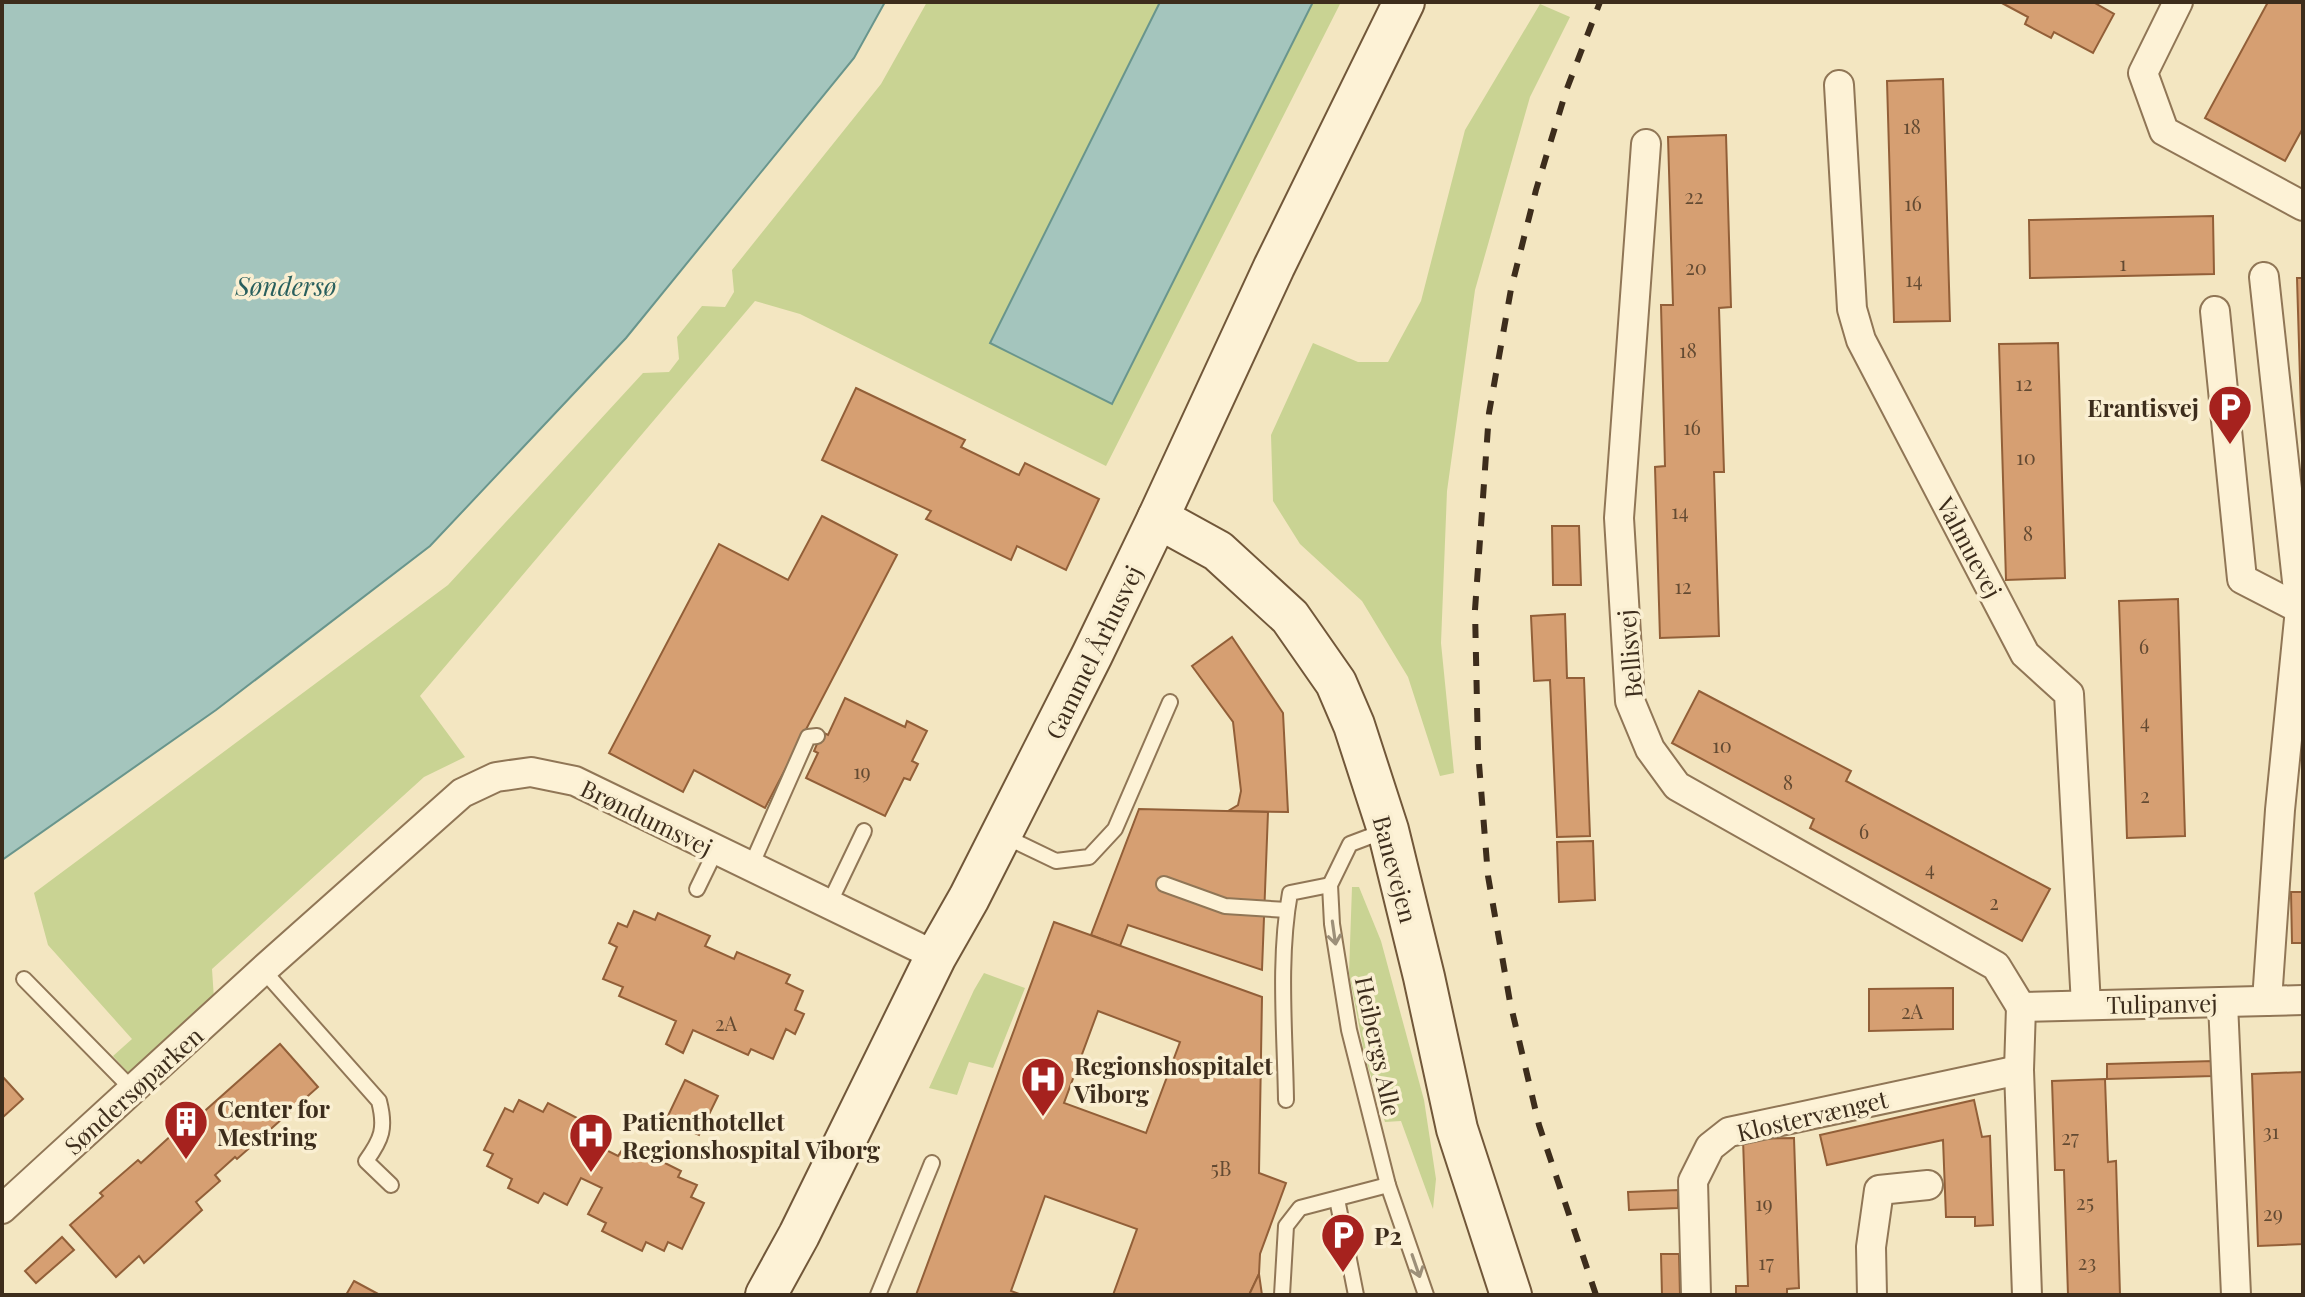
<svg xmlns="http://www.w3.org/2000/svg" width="2305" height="1297" viewBox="0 0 2305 1297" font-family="'Playfair Display',serif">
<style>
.green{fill:#c9d393}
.water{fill:#a4c5bd;stroke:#69958c;stroke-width:2}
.building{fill:#d69f72;stroke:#925f38;stroke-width:2;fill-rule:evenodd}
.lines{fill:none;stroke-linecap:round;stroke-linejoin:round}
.lane-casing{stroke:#907656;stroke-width:18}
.street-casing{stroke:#907656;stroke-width:32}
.secondary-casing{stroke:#715739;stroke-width:44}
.lane{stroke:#fdf2d6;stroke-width:14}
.street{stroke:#fdf2d6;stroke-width:28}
.secondary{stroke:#fdf2d6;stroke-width:40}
.rail{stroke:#3d2d1c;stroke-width:6;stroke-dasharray:14 14;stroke-linecap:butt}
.oneway{stroke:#9d9079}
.labels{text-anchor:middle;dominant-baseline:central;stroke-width:7;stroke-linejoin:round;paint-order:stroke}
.number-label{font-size:20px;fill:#634a32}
.poi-label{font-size:24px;font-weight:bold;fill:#3d2d1c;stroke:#faefd2;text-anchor:start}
.street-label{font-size:24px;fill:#3d2d1c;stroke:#faefd2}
.water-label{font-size:26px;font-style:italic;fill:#295f5d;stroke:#faefd2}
</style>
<rect width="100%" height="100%" fill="#f3e6c1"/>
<g class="green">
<path d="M927,2H1341L1106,466L800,314L755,301L420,696L465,757L424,777L212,969L214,999L131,1076L113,1056L132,1039L48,945L34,893L448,585L643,373L669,372L679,359L677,337L702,306L725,307L734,292L732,270L881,84Z"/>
<path d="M1540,4L1570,17L1530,97L1475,290L1447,491L1441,643L1454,773L1440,776L1408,677L1362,601L1300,544L1273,501L1271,435L1313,343L1358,362H1388L1421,301L1465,130Z"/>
<path d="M1352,887H1359L1381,941L1424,1100L1436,1179L1433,1209L1401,1121L1385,1122L1365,1057L1349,973Z"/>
<path d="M984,973L1025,988L993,1068L969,1062L957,1095L929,1088L974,990Z"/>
</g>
<g class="water">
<path d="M2,2H885L854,58L626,338L430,546L216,710L2,860Z"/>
<path d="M1160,2H1313L1112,404L990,343Z"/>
</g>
<g class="building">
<path d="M2000,2H2093L2114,14L2093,53L2054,32L2051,38L2025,24L2028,17Z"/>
<path d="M2268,2H2303V128L2285,161L2205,118Z"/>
<path d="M1943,79L1950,321L1894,322L1887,81Z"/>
<path d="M1726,135L1731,307L1719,308L1724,472H1714L1719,636L1660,638L1655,467L1665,466L1661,305H1673L1668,137Z"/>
<path d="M2213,216L2214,274L2030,278L2029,220Z"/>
<path d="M2297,278H2303L2302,445Z"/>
<path d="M2058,343L2065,578L2006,580L1999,344Z"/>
<path d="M856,388L965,440L961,447L1019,475L1025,463L1099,499L1066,570L1017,546L1011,560L926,519L931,511L822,460Z"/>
<path d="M822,516L897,555L765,808L694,770L683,792L609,753L719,544L788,580Z"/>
<path d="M1552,526H1579L1581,585H1553Z"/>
<path d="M2178,599L2185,836L2127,838L2119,601Z"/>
<path d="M1565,614L1567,678H1584L1590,836L1557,837L1550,680L1534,681L1531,616Z"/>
<path d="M1232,637L1283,713L1288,812L1228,811L1238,805L1241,791L1233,722L1192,666Z"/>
<path d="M1699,691L1851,771L1846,781L2050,889L2022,941L1810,828L1814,819L1672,743Z"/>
<path d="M845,698L905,727L907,721L927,731L912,761L918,764L910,780L904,778L885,816L806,778L818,753L814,751L822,732L828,735Z"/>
<path d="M1139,809L1268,812L1262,970L1128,925L1120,946L1091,935Z"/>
<path d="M1593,841L1595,900L1559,902L1557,842Z"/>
<path d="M2291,892H2303V943H2292Z"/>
<path d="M634,911L655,920L658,913L710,936L705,946L734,959L737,952L790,975L786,983L803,991L795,1010L804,1014L795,1034L786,1029L773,1059L751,1049L748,1055L693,1030L683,1053L666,1044L676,1021L619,996L623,987L603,979L617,947L609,943L618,923L627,927Z"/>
<path d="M1054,922L1262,997L1259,1173L1286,1183L1260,1254L1259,1274L1249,1295H1113L1137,1229L1045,1196L1011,1291L1022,1295H916ZM1098,1011L1180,1042L1146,1133L1064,1103Z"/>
<path d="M1953,988V1029L1869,1031V989Z"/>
<path d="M280,1044L318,1087L237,1159L235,1157L215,1175L220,1181L196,1202L202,1210L144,1263L139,1256L116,1277L70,1225L103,1196L100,1193L138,1160L141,1163L175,1132L167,1124L189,1104L199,1116Z"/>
<path d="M2213,1061V1076L2107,1079V1064Z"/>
<path d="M2303,1072V1244L2258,1246L2252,1074Z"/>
<path d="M2,1076L23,1099L2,1118Z"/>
<path d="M2105,1079L2108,1162L2116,1161L2120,1295H2068L2064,1170H2055L2052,1081Z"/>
<path d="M685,1080L718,1096L699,1135L666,1120Z"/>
<path d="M519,1100L543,1112L548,1103L579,1119L575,1128L599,1139L596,1145L618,1156L622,1150L638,1158L641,1151L681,1171L678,1177L697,1185L691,1197L704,1203L682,1249L668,1242L664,1251L646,1242L642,1251L602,1231L606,1223L588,1214L602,1188L581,1178L567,1205L544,1193L538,1203L508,1188L512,1179L487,1166L493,1154L484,1150L505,1108L513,1112Z"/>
<path d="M1974,1100L1982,1137L1990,1136L1993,1225L1975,1226V1217H1946L1943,1140L1827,1165L1820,1135Z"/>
<path d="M1794,1138L1799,1288L1787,1289V1295H1736V1286H1748L1743,1139Z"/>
<path d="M1678,1190V1208L1629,1210L1628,1192Z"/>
<path d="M62,1237L74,1250L36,1283L25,1271Z"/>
<path d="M1661,1254H1679L1680,1295H1662Z"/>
<path d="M1259,1274L1262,1295H1249Z"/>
<path d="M354,1281L380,1295H346Z"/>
</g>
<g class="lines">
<g class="lane-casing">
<g id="lane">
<path d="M1387,830L1350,844L1330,885L1332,924L1349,1030L1388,1185L1426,1295"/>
<path d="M1002,835L1056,861L1089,857L1115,829L1170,702"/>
<path d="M751,866L808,737L817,736"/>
<path d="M1164,884L1225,906L1287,910"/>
<path d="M697,889L716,850"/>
<path d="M829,904L864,831"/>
<path d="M263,970L379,1101C386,1128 382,1139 366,1161L391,1185"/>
<path d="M24,979L133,1090"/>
<path d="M1286,1100C1285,1033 1278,959 1290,893L1330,885"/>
<path d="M1337,1199L1356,1295"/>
<path d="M878,1295L932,1163"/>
<path d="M1282,1295L1286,1226L1300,1208L1388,1185"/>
</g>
</g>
<g class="street-casing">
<g id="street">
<path d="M2178,2L2143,73L2164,131L2303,206"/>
<path d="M1839,85L1852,309L1861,340L2025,654L2069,694L2086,1005"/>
<path d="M1646,144L1619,518L1630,701L1650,749L1677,786L1996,966L2021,1007"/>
<path d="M2264,277L2300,609L2280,810L2267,1001"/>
<path d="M2215,311L2242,579L2300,609"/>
<path d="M2223,1003L2236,1295"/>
<path d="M2021,1007L2019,1070L2027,1295"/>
<path d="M2021,1007L2303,1000"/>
<path d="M2,1209L263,970L462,793L496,777L531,772L575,781L936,956"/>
<path d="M1696,1295L1693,1181L1710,1147L1729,1132L2019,1070"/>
<path d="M1872,1295L1871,1247L1879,1190L1928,1185"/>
</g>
</g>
<g class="secondary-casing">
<g id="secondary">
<path d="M1158,518L1218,551L1290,617L1336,683L1354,725L1388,830L1424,977L1457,1129L1511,1295"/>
<path d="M766,1295L799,1235L936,956L969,898L1092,655L1158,518L1274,267L1404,2"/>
</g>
</g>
<use href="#lane" class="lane"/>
<use href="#street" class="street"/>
<use href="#secondary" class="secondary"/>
<path class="rail" d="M1596,1295L1539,1125L1510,1002L1488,876L1478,751L1475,610L1489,413L1511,289L1536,190L1566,91L1600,2"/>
</g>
<defs><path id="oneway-shaft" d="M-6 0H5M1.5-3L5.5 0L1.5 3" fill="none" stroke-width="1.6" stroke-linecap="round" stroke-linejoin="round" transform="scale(2)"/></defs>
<g class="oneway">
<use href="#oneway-shaft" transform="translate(1334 933) rotate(82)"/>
<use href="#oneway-shaft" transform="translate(1416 1266) rotate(71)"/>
</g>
<defs>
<g id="parking-pin" transform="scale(2.3)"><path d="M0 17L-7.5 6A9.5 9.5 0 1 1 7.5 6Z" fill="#a6221e" stroke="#faefd2"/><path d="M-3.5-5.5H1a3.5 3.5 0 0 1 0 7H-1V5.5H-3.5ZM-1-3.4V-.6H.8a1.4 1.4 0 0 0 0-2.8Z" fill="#fff"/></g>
<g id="hospital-pin" transform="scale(2.3)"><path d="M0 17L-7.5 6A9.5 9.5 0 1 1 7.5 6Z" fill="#a6221e" stroke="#faefd2"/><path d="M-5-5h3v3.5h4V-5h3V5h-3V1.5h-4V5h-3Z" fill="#fff"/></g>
<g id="building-pin" transform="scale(2.3)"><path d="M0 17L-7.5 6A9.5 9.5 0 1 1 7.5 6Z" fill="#a6221e" stroke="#faefd2"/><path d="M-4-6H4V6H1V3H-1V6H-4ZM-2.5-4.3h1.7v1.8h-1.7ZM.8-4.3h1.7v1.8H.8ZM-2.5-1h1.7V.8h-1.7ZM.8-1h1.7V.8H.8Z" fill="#fff"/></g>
</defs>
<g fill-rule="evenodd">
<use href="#parking-pin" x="2230" y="407"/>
<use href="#hospital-pin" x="1043" y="1079"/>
<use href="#building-pin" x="186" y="1122"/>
<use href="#hospital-pin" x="591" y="1135"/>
<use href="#parking-pin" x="1343" y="1235"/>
</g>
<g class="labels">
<g class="number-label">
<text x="1912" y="125">18</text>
<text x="1694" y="195">22</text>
<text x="1913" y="202">16</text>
<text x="2123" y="262">1</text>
<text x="1696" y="266">20</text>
<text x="1914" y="278">14</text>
<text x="1688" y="349">18</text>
<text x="2024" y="382">12</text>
<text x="1692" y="426">16</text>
<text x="2026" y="456">10</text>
<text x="1680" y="510">14</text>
<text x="2028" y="532">8</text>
<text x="1683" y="585">12</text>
<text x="2144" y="645">6</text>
<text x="2145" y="720">4</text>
<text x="1722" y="744">10</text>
<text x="862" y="770">19</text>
<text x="1788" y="781">8</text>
<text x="2145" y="794">2</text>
<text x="1864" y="830">6</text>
<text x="1930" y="867">4</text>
<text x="1994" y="901">2</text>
<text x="1912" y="1010">2A</text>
<text x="726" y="1022">2A</text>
<text x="2271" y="1130">31</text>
<text x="2070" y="1136">27</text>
<text x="1221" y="1167">5B</text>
<text x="2085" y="1201">25</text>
<text x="1764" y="1202">19</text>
<text x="2273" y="1212">29</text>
<text x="1766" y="1261">17</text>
<text x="2087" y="1261">23</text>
</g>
<g class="poi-label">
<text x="2199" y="407" text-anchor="end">Erantisvej</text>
<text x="1074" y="1065">Regionshospitalet<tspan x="1074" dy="28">Viborg</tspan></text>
<text x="217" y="1108">Center for<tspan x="217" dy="28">Mestring</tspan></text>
<text x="622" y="1121">Patienthotellet<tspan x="622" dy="28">Regionshospital Viborg</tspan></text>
<text x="1374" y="1235">P2</text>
</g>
<g class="street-label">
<text transform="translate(1970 547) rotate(62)">Valmuevej</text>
<text transform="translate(1093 652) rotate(-64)">Gammel Århusvej</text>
<text transform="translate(1629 654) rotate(-95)">Bellisvej</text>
<text transform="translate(647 817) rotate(26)">Brøndumsvej</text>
<text transform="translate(1396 869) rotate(75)">Banevejen</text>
<text transform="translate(2162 1003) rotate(-1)">Tulipanvej</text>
<text transform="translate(1379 1046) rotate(78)">Heibergs Alle</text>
<text transform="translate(133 1090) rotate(-42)">Søndersøparken</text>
<text transform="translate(1812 1115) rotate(-13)">Klostervænget</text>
</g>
<g class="water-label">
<text x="286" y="285">Søndersø</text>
</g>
</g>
<rect width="2305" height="1297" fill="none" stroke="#3d2d1c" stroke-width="8"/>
</svg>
